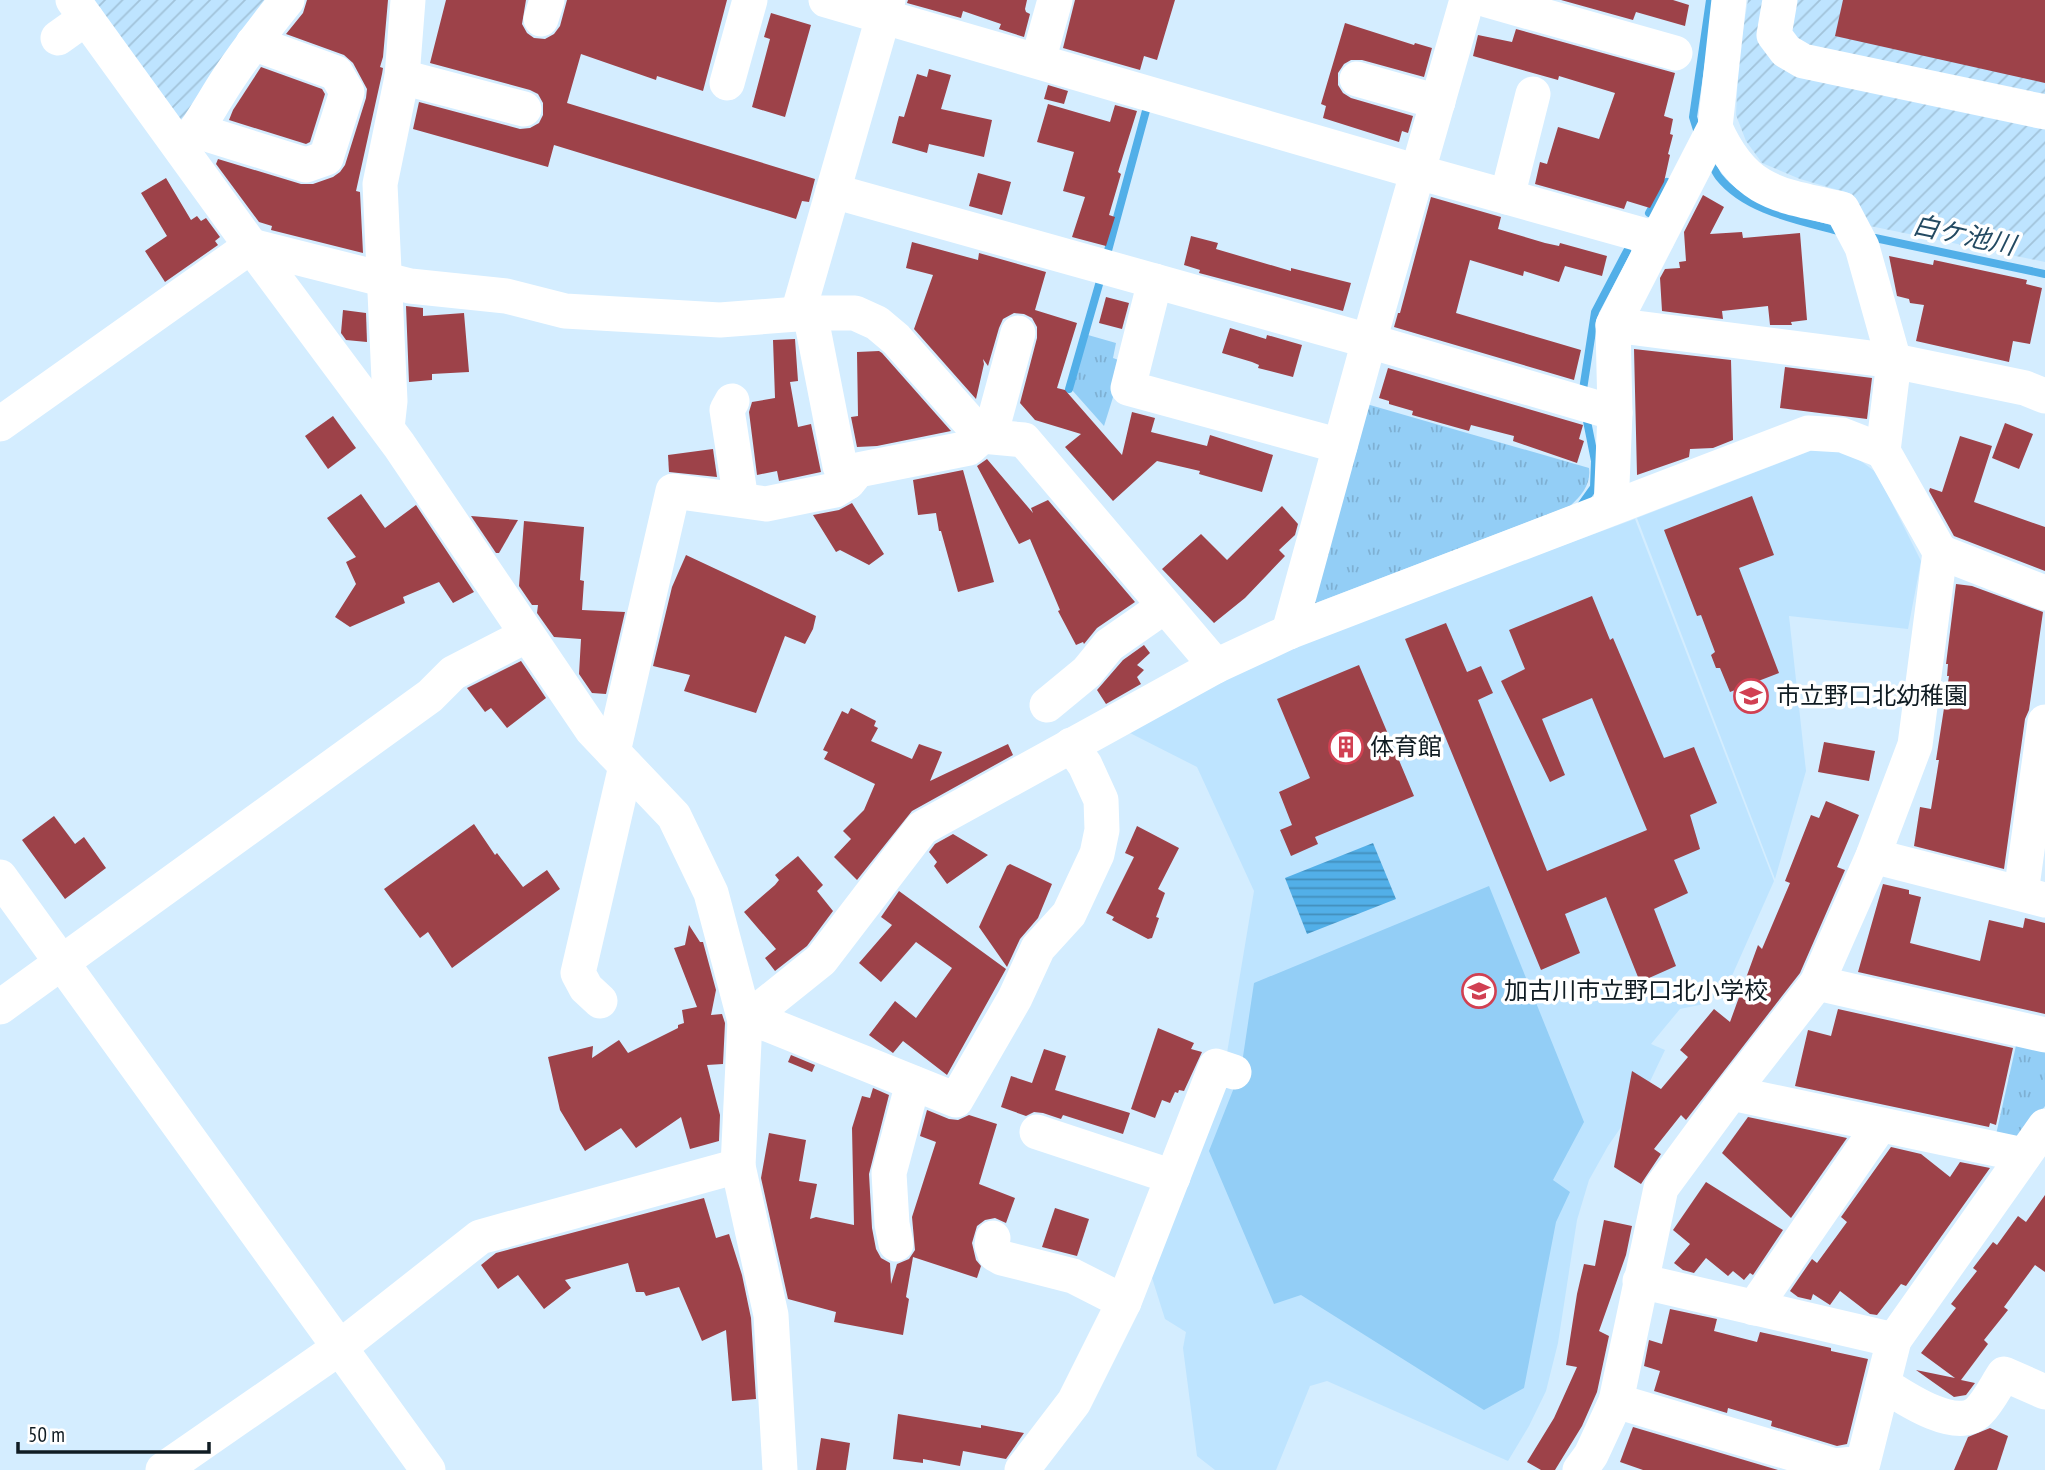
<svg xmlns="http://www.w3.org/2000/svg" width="2045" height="1470" font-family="'PT Sans Narrow','Noto Sans JP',sans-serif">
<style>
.built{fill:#bee4ff}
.industrial{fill:url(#industrial-furrows)}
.grass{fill:#93cef6}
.park{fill:url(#park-tufts)}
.water{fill:url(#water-rules)}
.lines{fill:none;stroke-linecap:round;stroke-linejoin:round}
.stream{stroke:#52afe8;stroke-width:8}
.building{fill:#9d4249}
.minor{stroke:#fff;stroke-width:35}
.labels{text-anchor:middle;stroke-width:7;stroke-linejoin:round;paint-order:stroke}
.poi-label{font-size:24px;fill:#101c23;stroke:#fff;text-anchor:start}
.water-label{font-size:26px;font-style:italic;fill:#234a62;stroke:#fff}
</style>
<defs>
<pattern id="industrial-furrows" width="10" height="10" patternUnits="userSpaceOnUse" patternTransform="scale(1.75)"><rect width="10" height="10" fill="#bee4ff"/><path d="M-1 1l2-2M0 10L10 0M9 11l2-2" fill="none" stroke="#a2c3da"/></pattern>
<pattern id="park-tufts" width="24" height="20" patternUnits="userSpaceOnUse" patternTransform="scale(1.75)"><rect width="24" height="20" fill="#93cef6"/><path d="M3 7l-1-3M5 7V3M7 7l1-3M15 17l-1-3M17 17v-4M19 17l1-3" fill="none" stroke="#7eb0d3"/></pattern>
<pattern id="water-rules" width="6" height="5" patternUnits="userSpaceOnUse" patternTransform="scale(1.75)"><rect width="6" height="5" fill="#52afe8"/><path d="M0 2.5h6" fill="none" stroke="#438ebc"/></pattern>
</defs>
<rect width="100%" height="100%" fill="#d4edff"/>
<!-- built -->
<g class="built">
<polygon points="1823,446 1842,447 1877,473 1921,561 1908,629 1789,616 1806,771 1775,879 1637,518"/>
<polygon points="1635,519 1774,881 1731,978 1709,1003 1680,1009 1651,1044 1665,1050 1644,1094 1608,1146 1589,1180 1577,1220 1558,1343 1546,1391 1529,1426 1508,1461 1327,1381 1310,1386 1276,1470 1215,1470 1197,1456 1183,1348 1186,1332 1165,1319 1148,1265 1226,1059 1254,891 1197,767 1128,732 1147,715 1328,632"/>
</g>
<!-- industrial -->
<g class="industrial">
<polygon points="89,0 279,0 180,125"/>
<polygon points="1748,0 2045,0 2045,262 1870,226 1852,194 1800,179 1762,163 1746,141 1736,115 1739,54"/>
</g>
<!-- grass -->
<polygon class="grass" points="1489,886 1584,1122 1553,1180 1570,1192 1556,1222 1524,1388 1484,1410 1301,1295 1274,1304 1209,1151 1241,1070 1254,983"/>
<!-- park -->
<g class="park">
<polygon points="1088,335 1116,343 1113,358 1124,362 1104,426 1072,390"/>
<path d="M1363 403 1589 468C1591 484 1582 495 1570 506L1313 604Z"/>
<polygon points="2017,1041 2045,1047 2045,1106 2018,1144 1995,1139"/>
</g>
<!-- water -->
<polygon class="water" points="1373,843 1396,899 1307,934 1285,878"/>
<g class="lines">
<!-- stream -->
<g class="stream">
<polyline points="1698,133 1693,117 1710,0"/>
<path d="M1709 158C1712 164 1715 172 1719 177 1746 211 1799 220 1838 231"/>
<polyline points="1649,213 1667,182"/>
<polyline points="1875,238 2045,274"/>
<polyline points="1106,258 1147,107"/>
<polyline points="1069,389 1102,274"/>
<polyline points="1582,396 1595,312 1627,251"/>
<polyline points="1579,508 1594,487 1595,461 1587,421"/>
</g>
</g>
<!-- building -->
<g class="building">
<polygon points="307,0 388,0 383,57 380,67 383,68 382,74 356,191 360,192 363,253 271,230 272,226 259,222 216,164 218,159 301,184 313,184 333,177 340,172 345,165 366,98 367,89 353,63 344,55 286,34 303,13"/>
<polygon points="446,0 526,0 522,24 527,33 534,38 545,39 554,34 560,26 567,0 727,0 703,91 657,76 656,80 581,54 567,103 815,179 809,202 802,201 796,219 554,145 548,167 413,129 419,102 520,129 530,128 539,123 543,115 543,103 538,94 530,90 430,63"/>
<polygon points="908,0 1027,0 1025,9 1026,12 1030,14 1024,37 999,29 1001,24 963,11 961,18 907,3"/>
<polygon points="1075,0 1175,0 1157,60 1144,56 1140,70 1063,48"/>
<polygon points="1561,0 1673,0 1689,5 1685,26 1636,12 1633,20"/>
<polygon points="1843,0 2045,0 2045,83 1835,36"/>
<polygon points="771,13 811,25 785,117 752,107 770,39 764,37"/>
<polygon points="1345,23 1414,45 1415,43 1432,48 1424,77 1362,60 1351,60 1344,64 1338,73 1338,85 1343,93 1351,98 1413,116 1408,133 1402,131 1399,142 1323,118 1326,106 1321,104"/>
<polygon points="1516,29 1675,73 1664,116 1673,119 1670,134 1673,135 1668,154 1670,155 1664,182 1650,208 1627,201 1624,209 1535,184 1540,162 1547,164 1558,127 1599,139 1615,93 1559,76 1558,80 1473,56 1478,35 1512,42"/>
<polygon points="261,67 322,89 325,94 310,142 306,144 229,120 233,110"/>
<polygon points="929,69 951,75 941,109 992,120 984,157 929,144 927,153 892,143 899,116 904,117 917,74 927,77"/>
<polygon points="1048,85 1068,91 1064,104 1044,99"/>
<polygon points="1048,104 1110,122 1115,105 1137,111 1118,172 1121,174 1109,215 1115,217 1106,246 1072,237 1085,197 1063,191 1074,152 1037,142"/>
<polygon points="978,173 1011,182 1002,215 969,206"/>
<polygon points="166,178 191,220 197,216 201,221 206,218 220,237 215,241 218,245 165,282 145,251 167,236 141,193"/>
<polygon points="1703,195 1724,207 1710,234 1742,232 1743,238 1800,233 1807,320 1791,322 1792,325 1770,325 1768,306 1722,311 1723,319 1662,311 1660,278 1665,269 1680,268 1679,262 1686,261 1684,232"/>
<polygon points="1431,197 1501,217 1498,229 1545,243 1559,246 1560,243 1607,256 1602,276 1565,266 1559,282 1524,271 1523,276 1470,260 1456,313 1581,350 1574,380 1394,327 1398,313 1400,313"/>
<polygon points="1191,236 1218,243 1216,249 1291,271 1291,268 1351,283 1343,311 1199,273 1200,270 1184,265"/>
<polygon points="912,242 978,260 979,253 1046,272 1035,310 1077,323 1057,388 1065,390 1122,455 1132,412 1155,418 1151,432 1207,446 1210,435 1273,455 1262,492 1199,474 1200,471 1157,461 1113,501 1065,447 1081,434 1035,420 1020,403 1037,338 1037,327 1032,318 1024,314 1014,313 1003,319 999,328 988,366 983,359 984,364 976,399 914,329 933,275 906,268"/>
<polygon points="1889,256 1933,265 1934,260 2027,280 2026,284 2042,288 2030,344 2013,341 2009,362 1916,341 1924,305 1910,303 1909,299 1897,296"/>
<polygon points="1106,297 1129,303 1122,329 1099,323"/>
<polygon points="406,306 423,308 423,316 464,313 469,372 432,374 432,380 409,382"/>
<polygon points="343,310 366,313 367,342 346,340 341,333"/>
<polygon points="1230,328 1266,339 1267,335 1302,345 1293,377 1258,368 1259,365 1252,362 1222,353"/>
<polygon points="795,339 798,381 790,382 798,427 811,424 821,472 779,481 777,471 757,475 749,412 752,402 775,398 773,340"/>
<polygon points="1634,349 1731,360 1733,440 1713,448 1690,449 1689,457 1637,475"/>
<polygon points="879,351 882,353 951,431 877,446 857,447 851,417 858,416 857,352"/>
<polygon points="1785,367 1872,378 1867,419 1780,408"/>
<polygon points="1388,368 1583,425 1579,439 1584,441 1577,463 1513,441 1514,436 1471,425 1469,431 1412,415 1413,411 1389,404 1389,401 1379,398"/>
<polygon points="333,416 356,448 328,469 305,436"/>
<polygon points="2005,423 2033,434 2019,469 1992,458"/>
<polygon points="1960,436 1992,446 1974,502 2045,527 2045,571 1954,536 1929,491 1930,488 1942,492"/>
<polygon points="713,449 717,477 669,472 668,455"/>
<polygon points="987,459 1033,513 1031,508 1048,500 1135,602 1097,628 1084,644 1083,642 1076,645 1058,611 1060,610 1030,539 1019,544 977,466"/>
<polygon points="963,470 994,582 958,592 941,531 939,531 936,513 918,515 913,480"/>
<polygon points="361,494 385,528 416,505 474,592 453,603 439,582 403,597 405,603 350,627 335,617 356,584 346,562 356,557 327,518"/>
<polygon points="1752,496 1774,555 1739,568 1779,673 1730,692 1720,668 1716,668 1711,655 1715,652 1701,615 1697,616 1664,530"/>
<polygon points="852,503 884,554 869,565 840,550 836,552 813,515 839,510"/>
<polygon points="1282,506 1298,524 1295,535 1279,550 1285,556 1245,598 1214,623 1162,569 1201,534 1227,560"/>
<polygon points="471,516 518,520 499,553 496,553"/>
<polygon points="524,521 584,527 580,580 584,581 582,610 625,612 606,694 592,693 579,674 581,639 554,637 537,613 538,605 532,605 519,586"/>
<polygon points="686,555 816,616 813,629 805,644 785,636 756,713 684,691 690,675 653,666 672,587"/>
<polygon points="1956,584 1972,586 2043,612 2029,710 2025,719 2004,869 1914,846 1920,807 1931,809 1939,760 1936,760 1949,676 1947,676 1948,664 1946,664"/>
<polygon points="1592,596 1610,640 1613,638 1664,758 1694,747 1717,803 1690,815 1700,849 1674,860 1688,893 1654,909 1676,966 1640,982 1606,897 1565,914 1580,953 1541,970 1405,639 1446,623 1467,672 1481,666 1493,693 1478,700 1547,871 1647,830 1592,698 1542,719 1565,775 1550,782 1501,681 1525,669 1509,630"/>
<polygon points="1144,645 1150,653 1137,665 1144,670 1137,677 1141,684 1106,704 1097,690 1123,660"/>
<polygon points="521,661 546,698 507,728 491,708 485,712 467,688"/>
<polygon points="1359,665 1414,796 1315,837 1318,844 1291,856 1280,830 1292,825 1279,792 1310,778 1277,699"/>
<polygon points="851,708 876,721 874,726 878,728 871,741 912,759 919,744 942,752 930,781 1008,744 1013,755 912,811 857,880 834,857 851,839 843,831 864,810 875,784 824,759 828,752 823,750 842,711 848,714"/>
<polygon points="1824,742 1875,751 1869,781 1818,772"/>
<polygon points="1826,801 1859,815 1837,867 1845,870 1800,973 1686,1120 1681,1115 1654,1149 1661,1154 1641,1184 1614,1167 1632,1071 1661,1089 1688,1057 1680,1050 1714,1009 1730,1022 1758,945 1762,949 1790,883 1785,881 1811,815 1819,818"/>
<polygon points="54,816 75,844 84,837 106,868 65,899 22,840"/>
<polygon points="474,824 495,855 497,853 523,887 547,870 560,889 452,968 428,932 420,938 384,889"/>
<polygon points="1137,826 1179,848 1158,889 1165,893 1156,917 1159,918 1152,938 1148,939 1112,920 1114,917 1106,913 1134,857 1125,853"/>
<polygon points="953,834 988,855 947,884 934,866 937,862 929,852 935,844"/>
<polygon points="798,856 823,885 817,891 833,911 807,946 775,971 765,958 776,949 744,912 775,885 779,880 775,875"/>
<polygon points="1010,864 1052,884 1038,918 1020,939 1007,967 979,927 1007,866"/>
<polygon points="1883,884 1909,890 1909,894 1921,897 1910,943 1980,961 1989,920 2023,928 2025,918 2045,923 2045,1014 1858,972"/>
<polygon points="899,891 1006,969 947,1075 903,1041 893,1053 869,1035 895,1001 916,1018 952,968 916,942 881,982 859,963 892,925 881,917"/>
<polygon points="689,925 700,942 703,942 716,990 711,1015 722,1014 725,1023 723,1064 707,1065 720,1115 719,1141 690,1149 681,1117 636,1148 621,1128 585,1151 560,1110 548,1057 593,1046 592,1058 619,1040 628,1053 678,1028 678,1025 684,1023 682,1010 697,1007 674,948 685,945"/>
<polygon points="1838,1009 2013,1048 1996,1125 1990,1123 1989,1127 1795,1086 1808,1030 1831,1036"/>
<polygon points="1158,1028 1194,1043 1191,1049 1202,1052 1184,1091 1179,1090 1178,1093 1175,1092 1170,1103 1162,1100 1155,1118 1131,1109"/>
<polygon points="1044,1049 1066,1056 1055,1090 1130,1113 1123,1134 1063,1115 1061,1119 1043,1113 1034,1112 1026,1116 1001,1107 1011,1076 1032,1083"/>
<polygon points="791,1055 815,1065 812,1072 788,1062"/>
<polygon points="873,1088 889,1095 869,1174 872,1228 876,1249 881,1258 890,1263 891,1284 897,1264 909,1259 915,1250 912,1217 936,1142 920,1136 927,1110 949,1119 958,1120 969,1115 997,1124 979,1184 1015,1198 1006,1223 995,1218 985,1220 977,1226 972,1243 976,1260 981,1266 977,1278 913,1257 906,1297 909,1299 903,1335 834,1322 836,1312 788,1299 761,1178 769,1133 806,1140 799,1181 817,1184 810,1219 816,1217 854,1225 852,1128 862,1096 870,1098"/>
<polygon points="1748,1117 1847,1138 1791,1218 1722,1153"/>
<polygon points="1891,1147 1921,1154 1950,1177 1960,1162 1990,1168 1906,1286 1901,1284 1877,1315 1870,1314 1840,1291 1830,1305 1813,1294 1811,1300 1798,1297 1790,1291 1812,1259 1817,1263 1847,1222 1841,1217"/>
<polygon points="1706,1182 1783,1230 1753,1275 1750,1273 1744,1280 1733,1271 1728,1276 1706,1258 1694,1273 1683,1270 1674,1263 1690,1244 1673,1230"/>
<polygon points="2045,1195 2045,1272 2035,1265 2004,1307 2008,1310 1984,1340 1988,1344 1961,1380 1975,1383 1966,1395 1954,1397 1916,1370 1955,1378 1921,1353 1956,1308 1951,1304 1977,1271 1973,1268 1993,1242 1997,1245 2018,1216 2026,1222"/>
<polygon points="704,1198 716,1238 729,1234 742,1275 751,1318 756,1399 732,1401 726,1330 702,1341 679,1287 646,1296 644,1292 636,1292 628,1263 565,1280 571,1288 544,1309 518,1275 498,1289 481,1265 496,1253"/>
<polygon points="1055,1208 1089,1219 1077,1256 1042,1247"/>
<polygon points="1604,1220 1632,1226 1626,1255 1599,1331 1609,1336 1597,1392 1582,1426 1555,1470 1541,1470 1527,1462 1554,1418 1577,1367 1566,1365 1577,1294 1584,1264 1595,1266"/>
<polygon points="1670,1309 1717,1319 1714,1331 1757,1342 1760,1332 1831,1348 1831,1351 1868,1359 1847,1444 1837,1446 1771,1426 1772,1421 1728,1408 1727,1413 1654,1391 1660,1371 1644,1366 1649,1340 1662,1344"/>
<polygon points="898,1414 981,1428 981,1425 1024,1433 1006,1459 963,1451 960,1466 923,1459 923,1463 893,1459"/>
<polygon points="1633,1427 1778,1470 1643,1470 1620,1462"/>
<polygon points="1990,1428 2008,1436 1997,1470 1954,1470 1968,1437"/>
<polygon points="821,1438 850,1443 846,1470 816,1470"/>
</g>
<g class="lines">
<!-- minor -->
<g class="minor">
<polyline points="73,0 251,246 399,445 592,730 674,816 711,893 745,1021 738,1166 771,1315 780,1470"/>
<polyline points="826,0 1418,172 1657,239"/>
<polyline points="1487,0 1675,53"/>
<polyline points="1780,0 1774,35 1786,51 1803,61 2045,112"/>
<polyline points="541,19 547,0"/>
<polyline points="58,38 86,18"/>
<polyline points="1038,61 1055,0"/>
<polyline points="402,77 524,109"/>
<polyline points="1357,79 1438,102"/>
<polyline points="727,83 750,0"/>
<polyline points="197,131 306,165 326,158 347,92 336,73 253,43"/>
<path d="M181 147C201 127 212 103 228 79 246 52 266 26 287 0"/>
<polyline points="833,191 1369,341 1615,413"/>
<polyline points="1507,197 1533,94"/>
<polyline points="1155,281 1128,388 1340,446"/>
<polyline points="798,313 888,0"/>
<polyline points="810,313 840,466 848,482"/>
<polyline points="1613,325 1894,361 2025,388 2045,396"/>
<polyline points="732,401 727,410 741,500"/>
<polyline points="0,424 251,246 410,286 506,296 565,311 720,320 810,313 855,313 877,323 896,339 982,436 1024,440 1216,666"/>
<polyline points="387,428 390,401 380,184 402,77 408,0"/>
<polyline points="990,436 1018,333"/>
<polyline points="1611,508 1615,413 1613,325 1715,127 1729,0"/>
<polyline points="1940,552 2045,593"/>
<polyline points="1289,632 1369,341 1467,0"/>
<polyline points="1047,705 1087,672 1109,645 1165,606"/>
<polyline points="613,752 673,491 766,504 835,490 848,482 858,470 969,448 982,436"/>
<polyline points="1873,856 2045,900"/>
<polyline points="0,877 428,1470"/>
<polyline points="2021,893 2045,722"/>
<polyline points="1817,983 2045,1035"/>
<polyline points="600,1001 586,988 578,973 626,766"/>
<polyline points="0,1007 430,696 453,673 527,635"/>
<polyline points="745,1021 821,960 922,828 1216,666 1289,632 1808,433 1842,435 1883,451"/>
<polyline points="745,1021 762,1022 956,1100 1015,998 1038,948 1069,914 1097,854 1102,830 1101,800 1085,765 1071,745"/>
<polyline points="1731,1093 2024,1155"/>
<polyline points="1037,1132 1173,1177"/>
<polyline points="993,1238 992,1245 995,1254 1002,1258 1073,1276 1124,1302"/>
<polyline points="896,1244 892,1224 889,1173 913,1083"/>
<polyline points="1640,1281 1894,1340 2045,1126"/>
<polyline points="1754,1308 1880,1125"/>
<path d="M1883 1384C1903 1397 1957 1434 1979 1411 1989 1401 1996 1386 2004 1374L2045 1392"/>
<polyline points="1616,1401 1835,1466 1863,1463 1894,1340"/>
<polyline points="163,1470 339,1348 480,1237 738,1166"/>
<polyline points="1022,1470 1074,1402 1124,1302 1216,1066 1234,1072"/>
<path d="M1580 1470 1591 1455 1616 1401 1661 1188 1731 1093 1817 983 1873 856 1915 745 1940 552 1883 451 1894 361 1862 247 1842 209C1778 195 1744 193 1715 127"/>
</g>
</g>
<!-- icons -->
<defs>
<g id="school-ring" transform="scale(1.75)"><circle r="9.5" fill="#fff" stroke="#d14052" stroke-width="1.5"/><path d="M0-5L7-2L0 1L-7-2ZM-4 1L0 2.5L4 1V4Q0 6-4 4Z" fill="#d14052"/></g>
<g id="building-ring" transform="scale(1.75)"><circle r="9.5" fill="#fff" stroke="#d14052" stroke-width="1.5"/><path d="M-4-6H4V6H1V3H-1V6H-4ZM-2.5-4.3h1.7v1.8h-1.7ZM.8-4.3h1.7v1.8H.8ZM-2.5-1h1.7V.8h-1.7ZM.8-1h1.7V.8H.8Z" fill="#d14052"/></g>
</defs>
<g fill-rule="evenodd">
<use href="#school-ring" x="1751" y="696"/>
<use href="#building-ring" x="1346" y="747"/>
<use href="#school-ring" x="1479" y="991"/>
</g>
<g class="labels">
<!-- poi labels -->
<g class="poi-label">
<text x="1776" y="704">市立野口北幼稚園</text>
<text x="1370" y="755">体育館</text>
<text x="1504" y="999">加古川市立野口北小学校</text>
</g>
<!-- water labels -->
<g class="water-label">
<text transform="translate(1964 235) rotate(12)" y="9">白ケ池川</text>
</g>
</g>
<!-- scale -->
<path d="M18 1442v10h191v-10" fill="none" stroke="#101c23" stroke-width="3.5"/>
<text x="28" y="1442" font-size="21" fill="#101c23" stroke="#ffffff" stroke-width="5" paint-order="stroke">50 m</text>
</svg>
